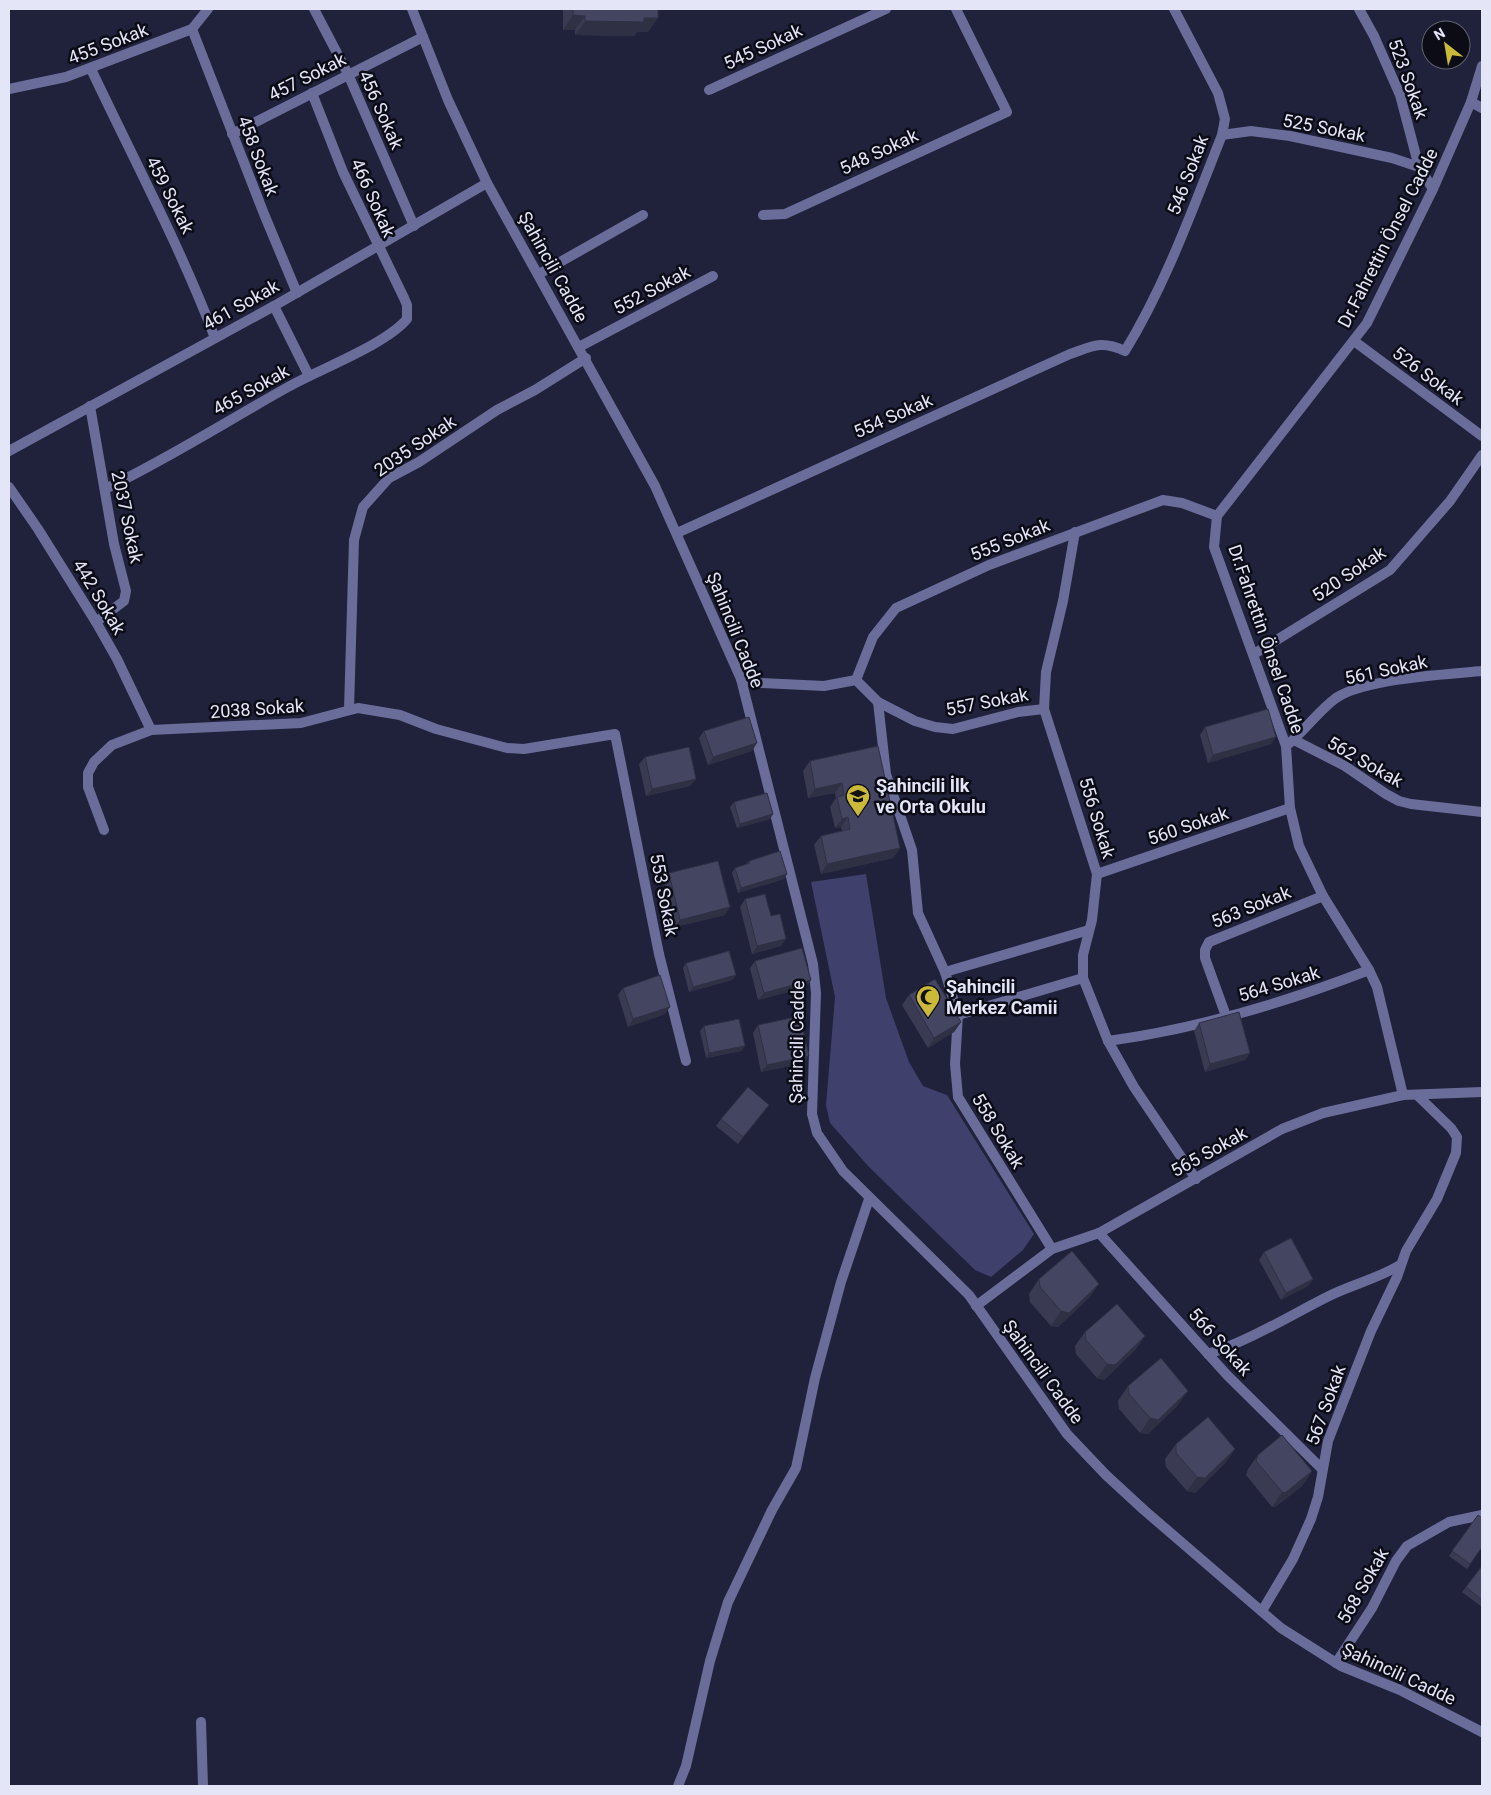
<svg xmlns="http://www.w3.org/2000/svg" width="1491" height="1795" font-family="Roboto,sans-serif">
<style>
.green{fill:#3f406b}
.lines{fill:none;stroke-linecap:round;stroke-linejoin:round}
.minor{stroke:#6a6d99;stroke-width:10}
.tertiary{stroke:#6a6d99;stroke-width:10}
.wall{fill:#3a3b53}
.shaded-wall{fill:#2f3044}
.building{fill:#434561;stroke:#2f3044}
.labels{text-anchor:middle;stroke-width:5;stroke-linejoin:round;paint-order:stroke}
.street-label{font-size:18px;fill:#e4e5f7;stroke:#0c0c17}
.poi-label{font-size:18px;font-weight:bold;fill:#e4e5f7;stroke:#0c0c17;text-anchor:start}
</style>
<rect width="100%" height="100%" fill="#20213b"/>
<!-- green -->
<polygon class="green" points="866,874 886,998 909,1062 923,1086 947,1095 1034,1234 1023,1250 991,1277 975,1270 869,1167 830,1123 826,1105 835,997 811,882"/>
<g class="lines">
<!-- minor -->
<g class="minor">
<polyline points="314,9 348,74 414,226"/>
<polyline points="412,9 448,100 487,183 655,486 741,679 813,964 816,993 812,1114 817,1133 843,1171 969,1295 1067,1434 1106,1475 1144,1510 1281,1628 1341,1666 1400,1690 1482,1732"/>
<polyline points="1359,9 1374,36 1400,95 1419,167 1433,189"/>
<polyline points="192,29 264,214 297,293"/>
<path d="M91 69C133 158 180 246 215 338"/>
<polyline points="9,89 66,77 192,29 208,9"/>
<polyline points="709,90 886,9"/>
<polyline points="1471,102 1482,108"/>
<polyline points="232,134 423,37"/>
<polyline points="1222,135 1251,131 1290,136 1392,158 1419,167"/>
<polyline points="763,215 785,214 1007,112 956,9"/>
<polyline points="539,274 643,215"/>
<polyline points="274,306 309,376"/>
<polyline points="1354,341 1482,436"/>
<polyline points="579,347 713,276"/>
<polyline points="90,406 114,544 126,591 124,601 96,622"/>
<polyline points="9,451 274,306 487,183"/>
<polyline points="9,487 38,529 96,622 117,659 151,730"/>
<path d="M105 489C168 459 227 421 288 387 320 369 385 345 407 319V305L404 298 343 172 312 93"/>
<polyline points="1075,532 1063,601 1046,672 1044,709 1097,874 1092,920 1083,955 1083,978 1108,1041 1134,1087 1196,1179"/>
<path d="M677 533 1070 354C1093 346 1101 340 1125 351 1166 284 1193 208 1222 135L1225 119 1218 93 1174 9"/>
<polyline points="1254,654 1390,570 1450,501 1482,455"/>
<polyline points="741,679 760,683 824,686 856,680 878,702 915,721 935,727 953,729 1018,712 1044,709"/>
<polyline points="856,680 873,637 896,608 989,565 1163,500 1182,503 1217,516"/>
<polyline points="878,702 886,774 912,850 918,913 945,972 958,1015 955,1064 958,1097 1052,1249"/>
<polyline points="349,709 354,540 363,507 389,478 419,462 497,410 535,390 586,358"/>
<polyline points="1294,740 1345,766 1386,794 1399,801 1411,804 1482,812"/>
<path d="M1286 746C1304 732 1317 712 1336 698 1364 679 1447 674 1482 671"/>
<polyline points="104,830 88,787 88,773 94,762 112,745 151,730 301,723 358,708 400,715 436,729 507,748 524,749 615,734 659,954 686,1061"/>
<polyline points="1097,874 1290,808"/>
<polyline points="945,972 1089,930"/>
<polyline points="958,1015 1083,978"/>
<polyline points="1226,1016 1205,958 1205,950 1209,942 1323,896"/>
<path d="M1108 1041C1196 1029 1287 1002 1369 970"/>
<polyline points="1099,1233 1227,1375 1322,1469"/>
<path d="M1208 1354C1251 1340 1289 1316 1329 1296 1353 1284 1377 1279 1400 1265"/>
<polyline points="1262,1611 1293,1559 1311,1519 1318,1497 1328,1441 1371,1331 1397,1277 1406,1251 1437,1199 1456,1153 1457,1137 1451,1128 1417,1095"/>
<polyline points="201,1722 203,1786"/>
</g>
<!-- tertiary -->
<g class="tertiary">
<polyline points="1403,1095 1377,987 1369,970 1323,896 1299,846 1290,808 1286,746 1214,547 1217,516 1367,323 1433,189 1471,102 1482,66"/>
<polyline points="976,1306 1052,1249 1099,1233 1282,1129 1323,1113 1403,1095 1482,1092"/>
<polyline points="1336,1663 1372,1608 1396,1561 1407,1546 1449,1522 1482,1515"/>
<polyline points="678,1786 686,1766 710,1661 728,1602 772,1510 796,1468 815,1378 841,1282 869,1199"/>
</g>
</g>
<!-- wall -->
<g class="wall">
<polygon points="563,9 658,9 648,32 637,32 634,36 575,35 575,30 563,30"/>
<polygon points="1205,727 1271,744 1208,763 1200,735"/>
<polygon points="704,731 752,751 708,765 699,738"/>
<polygon points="878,746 900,848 893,858 821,874 814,845 821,836 842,831 841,827 835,828 830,807 836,798 835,793 808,798 803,771 810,761"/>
<polygon points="645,757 696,779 690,786 646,796 639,764"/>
<polygon points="734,802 773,814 770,819 737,828 730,807"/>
<polygon points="749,861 787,874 784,879 738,893 732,873 735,868 746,864"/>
<polygon points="669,873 725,915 675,927 664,880"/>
<polygon points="745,899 771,916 781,946 752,954 740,907"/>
<polygon points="755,961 806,987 758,1000 750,968"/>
<polygon points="686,963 736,975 732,980 689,992 683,968"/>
<polygon points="623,988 665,1014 628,1027 618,995"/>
<polygon points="909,995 961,1022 954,1032 928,1048 902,1005"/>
<polygon points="1199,1023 1250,1053 1245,1060 1205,1072 1194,1031"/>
<polygon points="758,1025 809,1056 804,1063 761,1072 753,1033"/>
<polygon points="704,1026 745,1046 741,1051 706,1058 700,1031"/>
<polygon points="769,1105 738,1144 716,1126 721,1119"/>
<polygon points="1264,1252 1313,1279 1308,1286 1281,1300 1259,1260"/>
<polygon points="1039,1279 1089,1298 1058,1327 1051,1326 1030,1302 1029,1294"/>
<polygon points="1085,1332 1145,1336 1135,1350 1104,1380 1097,1378 1076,1354 1075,1346"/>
<polygon points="1128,1386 1178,1405 1148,1434 1140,1433 1119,1409 1118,1401"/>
<polygon points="1176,1444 1235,1449 1225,1463 1195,1493 1187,1491 1166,1467 1165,1459"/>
<polygon points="1258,1455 1312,1471 1302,1486 1275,1507 1272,1507 1246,1475 1248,1469"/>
<polygon points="1478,1515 1482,1547 1467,1569 1449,1556"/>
<polygon points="1482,1566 1482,1607 1462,1592"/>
</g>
<!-- shaded-wall -->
<g class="shaded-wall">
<polygon points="573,15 585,16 575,30 563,30"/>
<polygon points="644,18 658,18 648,32 637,32 634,36 575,35 585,21"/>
<polygon points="1276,737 1271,744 1208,763 1213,755"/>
<polygon points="757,743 752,751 708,765 713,757"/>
<polygon points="696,779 690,786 646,796 652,789"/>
<polygon points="842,783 835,793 808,798 815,789"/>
<polygon points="773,814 770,819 737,828 740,824"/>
<polygon points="848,817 841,827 835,828 842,819"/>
<polygon points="900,848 893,858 821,874 827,864"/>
<polygon points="787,874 784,879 738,893 741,888"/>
<polygon points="730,907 725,915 675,927 680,920"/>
<polygon points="786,939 781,946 752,954 757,946"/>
<polygon points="736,975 732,980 689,992 693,987"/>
<polygon points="811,980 806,987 758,1000 764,993"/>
<polygon points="670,1007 665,1014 628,1027 633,1019"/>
<polygon points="961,1022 954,1032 928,1048 934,1038"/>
<polygon points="745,1046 741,1051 706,1058 709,1053"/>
<polygon points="1250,1053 1245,1060 1205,1072 1210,1064"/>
<polygon points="809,1056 804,1063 761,1072 767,1065"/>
<polygon points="769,1105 764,1112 738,1144 743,1137"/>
<polygon points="1313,1279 1308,1286 1281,1300 1286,1293"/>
<polygon points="1099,1284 1089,1298 1058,1327 1051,1326 1061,1311"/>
<polygon points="1145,1336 1135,1350 1104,1380 1097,1378 1107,1364"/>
<polygon points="1188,1391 1178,1405 1148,1434 1140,1433 1150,1418"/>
<polygon points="1235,1449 1225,1463 1195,1493 1187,1491 1197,1477"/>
<polygon points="1312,1471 1302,1486 1275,1507 1272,1507 1282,1492"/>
</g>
<!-- building -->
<g class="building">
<polygon points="573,9 658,9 658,18 644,18 644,22 585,21 585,16 573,15"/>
<polygon points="1268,709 1276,737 1213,755 1205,727"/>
<polygon points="749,717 757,743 713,757 704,731"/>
<polygon points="878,746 900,848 827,864 821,836 850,829 848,817 842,819 837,797 844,795 842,783 815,789 810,761"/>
<polygon points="689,747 696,779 652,789 645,757"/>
<polygon points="767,793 773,814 740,824 734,802"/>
<polygon points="780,851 787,874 741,888 735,868 750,863 749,861"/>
<polygon points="718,861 730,907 680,920 669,873"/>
<polygon points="765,894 771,916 780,914 786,939 757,946 745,899"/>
<polygon points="802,948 811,980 764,993 755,961"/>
<polygon points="729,951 736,975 693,987 686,963"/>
<polygon points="660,975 670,1007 633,1019 623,988"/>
<polygon points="935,979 961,1022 934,1038 909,995"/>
<polygon points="1239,1012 1250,1053 1210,1064 1199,1023"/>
<polygon points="800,1016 809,1056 767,1065 758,1025"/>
<polygon points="739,1019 745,1046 709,1053 704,1026"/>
<polygon points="748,1087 769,1105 743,1137 721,1119"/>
<polygon points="1291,1238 1313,1279 1286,1293 1264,1252"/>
<polygon points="1072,1251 1099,1284 1069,1313 1061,1311 1040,1287 1039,1279"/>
<polygon points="1117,1304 1145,1336 1115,1365 1107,1364 1086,1340 1085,1332"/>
<polygon points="1161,1358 1188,1391 1158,1420 1150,1418 1129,1394 1128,1386"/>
<polygon points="1208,1417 1235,1449 1205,1478 1197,1477 1176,1453 1176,1444"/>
<polygon points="1282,1435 1312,1471 1285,1493 1282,1492 1256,1461 1258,1455"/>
<polygon points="1478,1515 1482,1518 1482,1547 1470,1564 1452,1551"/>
<polygon points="1482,1566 1482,1600 1466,1587"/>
</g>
<!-- icons -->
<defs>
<g id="school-pin" transform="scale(1.25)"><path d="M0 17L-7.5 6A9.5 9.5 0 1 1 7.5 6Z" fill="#cbba39" stroke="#0c0c17"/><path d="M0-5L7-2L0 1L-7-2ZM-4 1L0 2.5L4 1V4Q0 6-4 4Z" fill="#111"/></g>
<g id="mosque-pin" transform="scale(1.25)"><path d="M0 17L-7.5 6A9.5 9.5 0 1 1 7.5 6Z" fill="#cbba39" stroke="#0c0c17"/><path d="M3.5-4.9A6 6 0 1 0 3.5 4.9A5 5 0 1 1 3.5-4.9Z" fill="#111"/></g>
</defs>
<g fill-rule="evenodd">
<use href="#school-pin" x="858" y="796"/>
<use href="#mosque-pin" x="928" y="997"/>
</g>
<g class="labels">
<!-- street labels -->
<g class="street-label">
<text transform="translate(108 44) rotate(-21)" y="6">455 Sokak</text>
<text transform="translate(763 47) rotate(-25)" y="6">545 Sokak</text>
<text transform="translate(307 77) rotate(-27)" y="6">457 Sokak</text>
<text transform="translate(1408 79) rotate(70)" y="6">523 Sokak</text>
<text transform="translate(381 110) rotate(66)" y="6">456 Sokak</text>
<text transform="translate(1324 128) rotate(11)" y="6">525 Sokak</text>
<text transform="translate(879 152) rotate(-25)" y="6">548 Sokak</text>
<text transform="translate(258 156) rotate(69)" y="6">458 Sokak</text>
<text transform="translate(1188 175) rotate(-69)" y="6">546 Sokak</text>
<text transform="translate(170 195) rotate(63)" y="6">459 Sokak</text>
<text transform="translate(373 198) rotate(66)" y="6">466 Sokak</text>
<text transform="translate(1388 238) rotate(-63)" y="6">Dr.Fahrettin Önsel Cadde</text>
<text transform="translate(553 267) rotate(61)" y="6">Şahincili Cadde</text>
<text transform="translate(652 290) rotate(-28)" y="6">552 Sokak</text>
<text transform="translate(241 305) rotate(-29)" y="6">461 Sokak</text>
<text transform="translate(1428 376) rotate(37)" y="6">526 Sokak</text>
<text transform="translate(251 390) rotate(-29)" y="6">465 Sokak</text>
<text transform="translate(893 416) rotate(-24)" y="6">554 Sokak</text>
<text transform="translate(415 446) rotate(-34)" y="6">2035 Sokak</text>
<text transform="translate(127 517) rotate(78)" y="6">2037 Sokak</text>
<text transform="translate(1010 540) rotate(-22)" y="6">555 Sokak</text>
<text transform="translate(1349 574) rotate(-34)" y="6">520 Sokak</text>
<text transform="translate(99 597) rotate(59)" y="6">442 Sokak</text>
<text transform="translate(735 630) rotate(68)" y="6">Şahincili Cadde</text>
<text transform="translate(1266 639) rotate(71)" y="6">Dr.Fahrettin Önsel Cadde</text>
<text transform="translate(1386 670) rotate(-12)" y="6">561 Sokak</text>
<text transform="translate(987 702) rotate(-11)" y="6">557 Sokak</text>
<text transform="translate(257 709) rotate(-4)" y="6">2038 Sokak</text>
<text transform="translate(1365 762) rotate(30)" y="6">562 Sokak</text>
<text transform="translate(1097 818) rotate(73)" y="6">556 Sokak</text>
<text transform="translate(1188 826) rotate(-19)" y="6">560 Sokak</text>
<text transform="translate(664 895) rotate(79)" y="6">553 Sokak</text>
<text transform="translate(1251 907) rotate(-22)" y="6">563 Sokak</text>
<text transform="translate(1279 984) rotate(-17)" y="6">564 Sokak</text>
<text transform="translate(797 1042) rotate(-89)" y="6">Şahincili Cadde</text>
<text transform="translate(998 1131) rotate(59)" y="6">558 Sokak</text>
<text transform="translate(1209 1152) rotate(-29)" y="6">565 Sokak</text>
<text transform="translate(1220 1342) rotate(48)" y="6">566 Sokak</text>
<text transform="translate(1043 1372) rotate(54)" y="6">Şahincili Cadde</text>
<text transform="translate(1326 1405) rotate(-70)" y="6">567 Sokak</text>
<text transform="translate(1363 1586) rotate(-60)" y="6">568 Sokak</text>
<text transform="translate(1399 1674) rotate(25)" y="6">Şahincili Cadde</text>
</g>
<!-- poi labels -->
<g class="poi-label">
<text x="876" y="792">Şahincili İlk<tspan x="876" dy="21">ve Orta Okulu</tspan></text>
<text x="946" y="993">Şahincili<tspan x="946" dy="21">Merkez Camii</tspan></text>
</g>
</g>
<!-- border -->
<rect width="1491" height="1795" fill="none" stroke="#e4e5f7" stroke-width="20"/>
<!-- north arrow -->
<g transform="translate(1446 45) rotate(329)"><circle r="24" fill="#0c0c17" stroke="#626371"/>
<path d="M0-4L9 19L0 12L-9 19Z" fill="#cbba39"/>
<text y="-8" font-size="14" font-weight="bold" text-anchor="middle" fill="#e4e5f7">N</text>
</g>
</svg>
